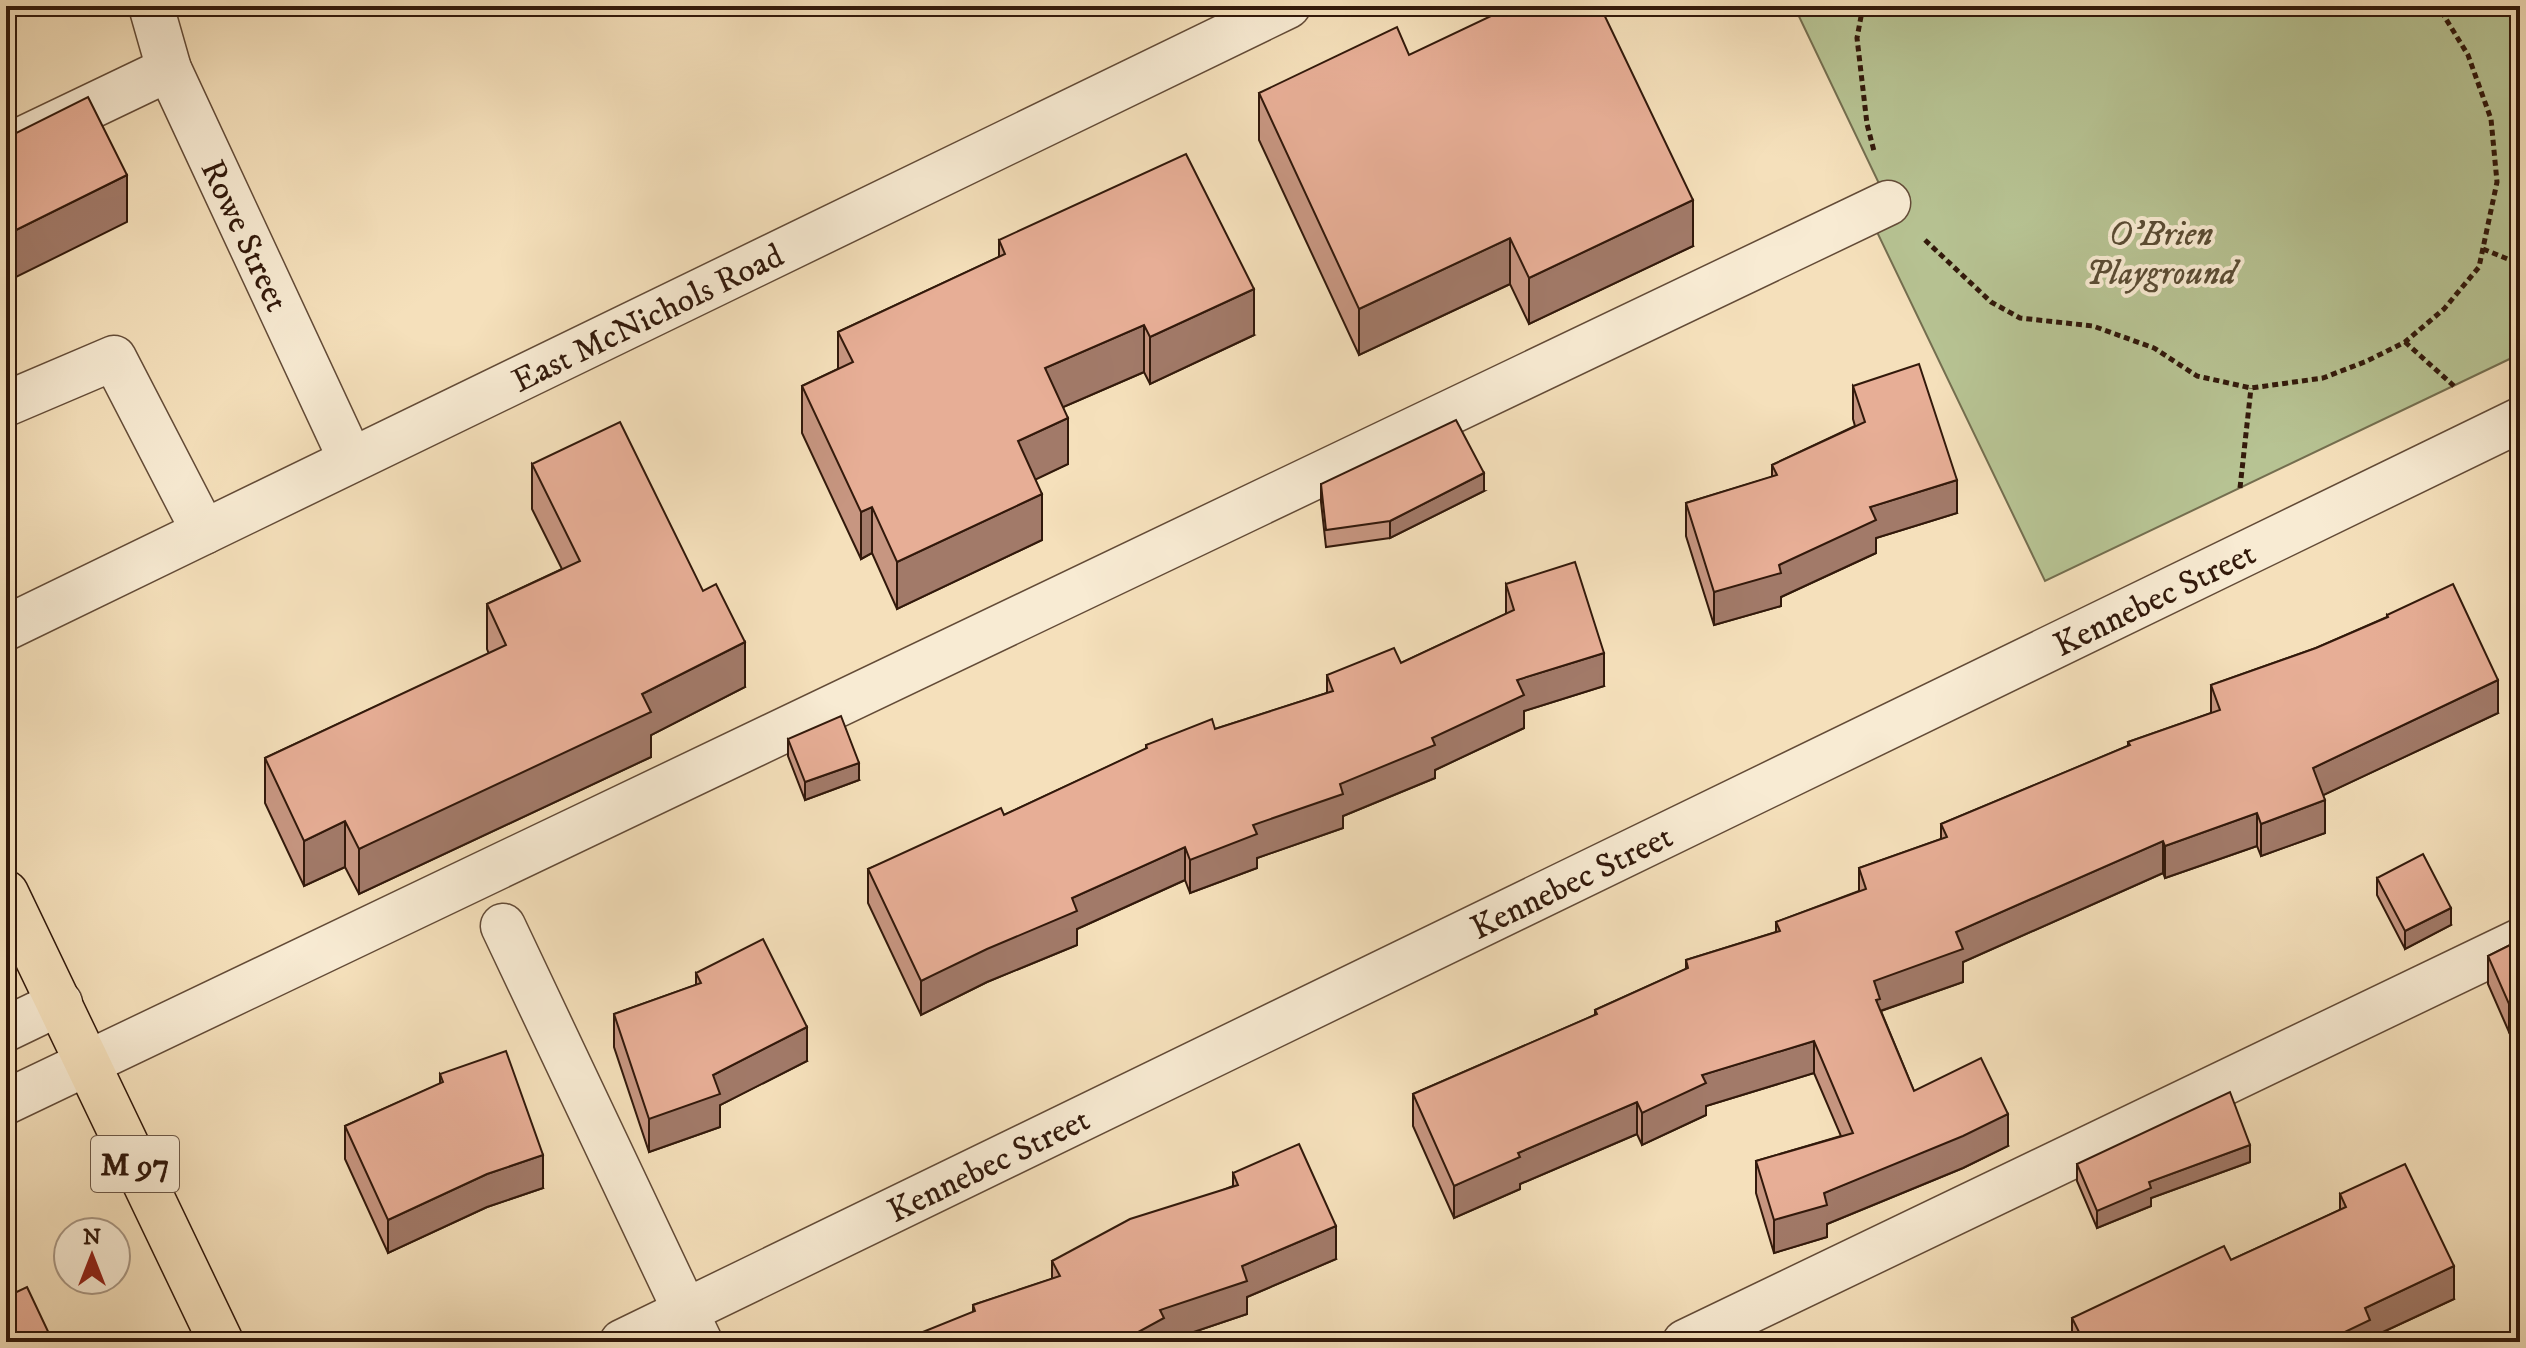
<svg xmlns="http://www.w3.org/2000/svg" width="2526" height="1348" font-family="'IM FELL DW Pica',serif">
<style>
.green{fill:#b7c393;stroke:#746e4f;stroke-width:2}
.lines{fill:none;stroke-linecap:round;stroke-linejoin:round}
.minor-casing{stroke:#634b37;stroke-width:47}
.major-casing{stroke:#32190b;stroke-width:47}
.path{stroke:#32190b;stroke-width:5;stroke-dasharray:6 4;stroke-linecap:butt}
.minor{stroke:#f8ebd3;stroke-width:44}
.major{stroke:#f5e0bb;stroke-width:44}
.wall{fill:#c79681;stroke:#32190b;stroke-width:2}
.shaded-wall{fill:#a27a69;stroke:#32190b;stroke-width:2}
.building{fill:#e7ae96;stroke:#32190b;stroke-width:2}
.labels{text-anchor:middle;stroke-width:8;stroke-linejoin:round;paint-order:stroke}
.shield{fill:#f8ebd3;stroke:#6d5847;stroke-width:2}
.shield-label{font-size:32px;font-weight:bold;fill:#32190b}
.park-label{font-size:34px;font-style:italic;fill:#5a4c34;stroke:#f8ebd3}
.street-label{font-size:34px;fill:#32190b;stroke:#f8ebd3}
</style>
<rect width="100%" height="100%" fill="#f5e0bb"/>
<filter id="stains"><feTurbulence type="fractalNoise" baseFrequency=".0025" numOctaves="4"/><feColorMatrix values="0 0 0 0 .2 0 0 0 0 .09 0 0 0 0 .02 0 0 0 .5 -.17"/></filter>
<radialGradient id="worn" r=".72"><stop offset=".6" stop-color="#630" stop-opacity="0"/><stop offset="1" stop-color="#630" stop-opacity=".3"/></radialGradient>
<!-- green -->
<polygon class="green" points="1794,6 2520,6 2520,354 2045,581 1877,232 1897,221"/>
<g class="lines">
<!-- minor casing -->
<g class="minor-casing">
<g id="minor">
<polyline points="151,6 169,69 351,460"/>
<polyline points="6,147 169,69"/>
<polyline points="6,404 114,358 204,532"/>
<polyline points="6,628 1288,6"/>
<polyline points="503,926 700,1342"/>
<polyline points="6,1029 60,1003"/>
<polyline points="6,1102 1888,203"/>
<polyline points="622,1342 2520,420"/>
<polyline points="1685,1342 2520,941"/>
</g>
</g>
<!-- major casing -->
<g class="major-casing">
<polyline id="major" points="6,893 221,1342"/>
</g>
<!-- path -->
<g class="path">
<polyline points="1863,6 1857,38 1867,124 1874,151"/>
<polyline points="1925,240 1991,302 2020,318 2093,326 2154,348 2197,376 2251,388 2323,378 2367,361 2405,342 2444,309 2479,267 2497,182 2491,119 2468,55 2438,6"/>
<polyline points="2483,249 2520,264"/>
<polyline points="2405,342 2454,386"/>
<polyline points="2240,488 2251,388"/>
</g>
<!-- minor -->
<use href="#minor" class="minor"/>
<!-- major -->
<use href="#major" class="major"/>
</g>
<!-- wall -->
<g class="wall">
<polygon points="1409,55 1693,246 1529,324 1510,284 1359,355 1259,140 1259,93"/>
<polygon points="999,240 1254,335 1150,384 1144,372 1063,407 1068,464 1035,479 1042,540 897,609 872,553 861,559 802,433 802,386 838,369 838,332 999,257"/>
<polygon points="1853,386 1957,513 1876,538 1876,553 1781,597 1781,606 1714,625 1686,536 1686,503 1772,477 1772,465 1855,426 1853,419"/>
<polygon points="532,464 745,687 651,735 651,757 359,894 345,867 304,886 265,803 265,758 489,654 487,649 487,604 562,569 532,509"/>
<polygon points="1321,484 1484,491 1390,538 1326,547 1321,502"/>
<polygon points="1506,584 1604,686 1524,711 1524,728 1435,770 1435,778 1343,816 1343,828 1257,858 1257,868 1190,893 1185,880 1077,929 1077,945 987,982 921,1015 868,903 868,869 1004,815 1146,749 1146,745 1215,729 1327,693 1327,675 1401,663 1506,614"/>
<polygon points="2387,615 2498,713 2323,795 2325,833 2261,856 2257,846 2165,878 2163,873 1963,962 1963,982 1881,1011 1914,1091 2008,1146 1963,1168 1827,1224 1827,1237 1774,1253 1756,1193 1756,1161 1841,1136 1814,1073 1706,1106 1706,1115 1642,1145 1637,1134 1520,1184 1520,1189 1454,1218 1413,1126 1413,1094 1595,1015 1595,1010 1686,969 1686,960 1776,932 1776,922 1859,891 1859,868 1941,839 1941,824 2128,746 2128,742 2211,713 2211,685 2316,648 2387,617"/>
<polygon points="788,739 859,780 805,800 788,756"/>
<polygon points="2377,878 2451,925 2405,949 2377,895"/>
<polygon points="2520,940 2509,1032 2488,984 2488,956"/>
<polygon points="696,973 807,1061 720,1105 720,1127 649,1152 614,1047 614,1014 696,985"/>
<polygon points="440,1074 543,1188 487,1207 388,1253 345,1159 345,1126 440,1084"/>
<polygon points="2250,1162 2151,1198 2151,1206 2097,1228 2077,1181 2077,1164"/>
<polygon points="1233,1173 1336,1259 1247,1297 1247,1314 1164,1342 973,1311 973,1305 1052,1279 1052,1261 1233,1186"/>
<polygon points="2340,1194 2454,1299 2370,1338 2370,1342 2068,1342 2072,1340 2072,1318 2231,1260 2340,1210"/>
</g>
<!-- shaded-wall -->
<g class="shaded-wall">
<polygon points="127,175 127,222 6,282 6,235"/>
<polygon points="1693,200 1693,246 1529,324 1529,278"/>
<polygon points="1510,238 1510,284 1359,355 1359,309"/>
<polygon points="1254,289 1254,335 1150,384 1150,337"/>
<polygon points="1144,325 1144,372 1045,415 1045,368"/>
<polygon points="1068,418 1068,464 1018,488 1018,441"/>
<polygon points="1484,473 1484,491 1390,538 1390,521"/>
<polygon points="1957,480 1957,513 1876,538 1876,553 1781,597 1781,606 1714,625 1714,592 1779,565 1870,507"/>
<polygon points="1042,494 1042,540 897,609 897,562"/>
<polygon points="872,507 872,553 861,559 861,512"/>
<polygon points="745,642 745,687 651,735 651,757 359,894 359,849 642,694"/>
<polygon points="1604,653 1604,686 1524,711 1524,728 1435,770 1435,778 1343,816 1343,828 1257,858 1257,868 1190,893 1190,860 1253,825 1432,738 1517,680"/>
<polygon points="2498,680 2498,713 2313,800 2313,768"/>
<polygon points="859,763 859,780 805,800 805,782"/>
<polygon points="2325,800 2325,833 2261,856 2261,824"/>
<polygon points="2257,813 2257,846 2165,878 2165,846"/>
<polygon points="345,821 345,867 304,886 304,841"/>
<polygon points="2163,841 2163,873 1963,962 1963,982 1880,1011 1880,1031 1874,981 1956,932"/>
<polygon points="1185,847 1185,880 1077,929 1077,945 987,982 921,1015 921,981 1072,898"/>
<polygon points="2451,908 2451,925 2405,949 2405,931"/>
<polygon points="2520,999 2520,1027 2509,1032 2509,1004"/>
<polygon points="807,1027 807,1061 720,1105 720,1127 649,1152 649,1119 713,1075"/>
<polygon points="1814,1041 1814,1073 1706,1106 1706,1115 1642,1145 1642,1113 1702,1075"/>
<polygon points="1637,1102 1637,1134 1520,1184 1520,1189 1454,1218 1454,1186 1518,1153"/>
<polygon points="2008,1114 2008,1146 1963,1168 1827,1224 1827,1237 1774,1253 1774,1220 1824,1193"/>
<polygon points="2250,1145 2250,1162 2151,1198 2151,1206 2097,1228 2097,1211 2149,1182"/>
<polygon points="543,1155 543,1188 487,1207 388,1253 388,1220 487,1174"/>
<polygon points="1336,1226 1336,1259 1247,1297 1247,1314 1164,1342 1120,1342 1160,1310 1242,1266"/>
<polygon points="2454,1266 2454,1299 2370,1338 2370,1342 2324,1342 2365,1308"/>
</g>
<!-- building -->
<g class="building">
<polygon points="1512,6 1600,6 1693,200 1529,278 1510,238 1359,309 1259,93 1397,27 1409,55"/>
<polygon points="88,97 127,175 6,235 6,138"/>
<polygon points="1186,154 1254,289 1150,337 1144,325 1045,368 1068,418 1018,441 1042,494 897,562 872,507 861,512 802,386 853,362 838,332 1005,254 999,240"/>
<polygon points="1919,364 1957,480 1870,507 1876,520 1779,565 1781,573 1714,592 1686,503 1777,475 1772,465 1865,422 1853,386"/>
<polygon points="1456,420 1484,473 1390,521 1326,530 1321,484"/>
<polygon points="620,422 703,591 716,584 745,642 642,694 651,712 359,849 345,821 304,841 265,758 506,645 487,604 580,561 532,464"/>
<polygon points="1575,562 1604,653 1517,680 1524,695 1432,738 1435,745 1340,784 1343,794 1253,825 1257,834 1190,860 1185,847 1072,898 1077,911 987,949 921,981 868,869 1001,808 1004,815 1147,748 1146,745 1212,719 1215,729 1333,691 1327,675 1394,648 1401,663 1514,610 1506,584"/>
<polygon points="2453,584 2498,680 2313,768 2325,800 2261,824 2257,813 2165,846 2163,841 1956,932 1963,949 1874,981 1880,999 1876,1000 1914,1091 1981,1058 2008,1114 1963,1136 1824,1193 1827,1205 1774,1220 1756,1161 1853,1133 1814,1041 1702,1075 1706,1083 1642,1113 1637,1102 1518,1153 1520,1157 1454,1186 1413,1094 1597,1014 1595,1010 1688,968 1686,960 1780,931 1776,922 1866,889 1859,868 1947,837 1941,824 2130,745 2128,742 2220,710 2211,685 2316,648 2388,617 2387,615"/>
<polygon points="841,716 859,763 805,782 788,739"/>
<polygon points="2423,854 2451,908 2405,931 2377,878"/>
<polygon points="763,939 807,1027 713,1075 720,1094 649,1119 614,1014 701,983 696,973"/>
<polygon points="2520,940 2520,999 2509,1004 2488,956"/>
<polygon points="506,1051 543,1155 487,1174 388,1220 345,1126 443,1082 440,1074"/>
<polygon points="2230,1092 2250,1145 2149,1182 2151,1188 2097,1211 2077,1164"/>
<polygon points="1299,1144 1336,1226 1242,1266 1247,1281 1160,1310 1164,1318 1120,1342 898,1342 975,1311 973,1305 1060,1276 1052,1261 1130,1219 1238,1185 1233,1173"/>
<polygon points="2405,1164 2454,1266 2365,1308 2370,1320 2324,1342 2301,1342 2298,1337 2288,1342 2068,1342 2081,1336 2072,1318 2224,1246 2231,1260 2346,1207 2340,1194"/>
<polygon points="27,1287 53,1342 6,1342 6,1297"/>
</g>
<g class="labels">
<!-- shield labels -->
<rect class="shield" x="91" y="1136" width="88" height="56" rx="6"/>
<g class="shield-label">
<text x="135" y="1175">M 97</text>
</g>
<!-- park labels -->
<g class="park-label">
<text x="2161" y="245">O'Brien<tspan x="2161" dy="39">Playground</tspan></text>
</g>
<!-- street labels -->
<g class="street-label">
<text transform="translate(246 235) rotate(65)" y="12">Rowe Street</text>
<text transform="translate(647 317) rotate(-26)" y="12">East McNichols Road</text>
<text transform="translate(2154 598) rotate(-26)" y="12">Kennebec Street</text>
<text transform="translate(1571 881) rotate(-26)" y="12">Kennebec Street</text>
<text transform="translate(988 1164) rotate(-26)" y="12">Kennebec Street</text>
</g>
</g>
<!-- margin -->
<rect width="2526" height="1348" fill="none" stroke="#f5e0bb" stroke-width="32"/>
<rect x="8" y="8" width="2510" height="1332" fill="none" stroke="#32190b" stroke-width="4"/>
<rect x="16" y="16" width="2494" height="1316" fill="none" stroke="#32190b" stroke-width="2"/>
<!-- north arrow -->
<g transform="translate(92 1256)"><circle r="38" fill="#f8ebd3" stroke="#a99783" stroke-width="2"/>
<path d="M0-6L14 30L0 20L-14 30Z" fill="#8f2418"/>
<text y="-12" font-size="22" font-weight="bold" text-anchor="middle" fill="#32190b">N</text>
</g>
<rect width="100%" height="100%" filter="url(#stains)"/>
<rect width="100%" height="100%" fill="url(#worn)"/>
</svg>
